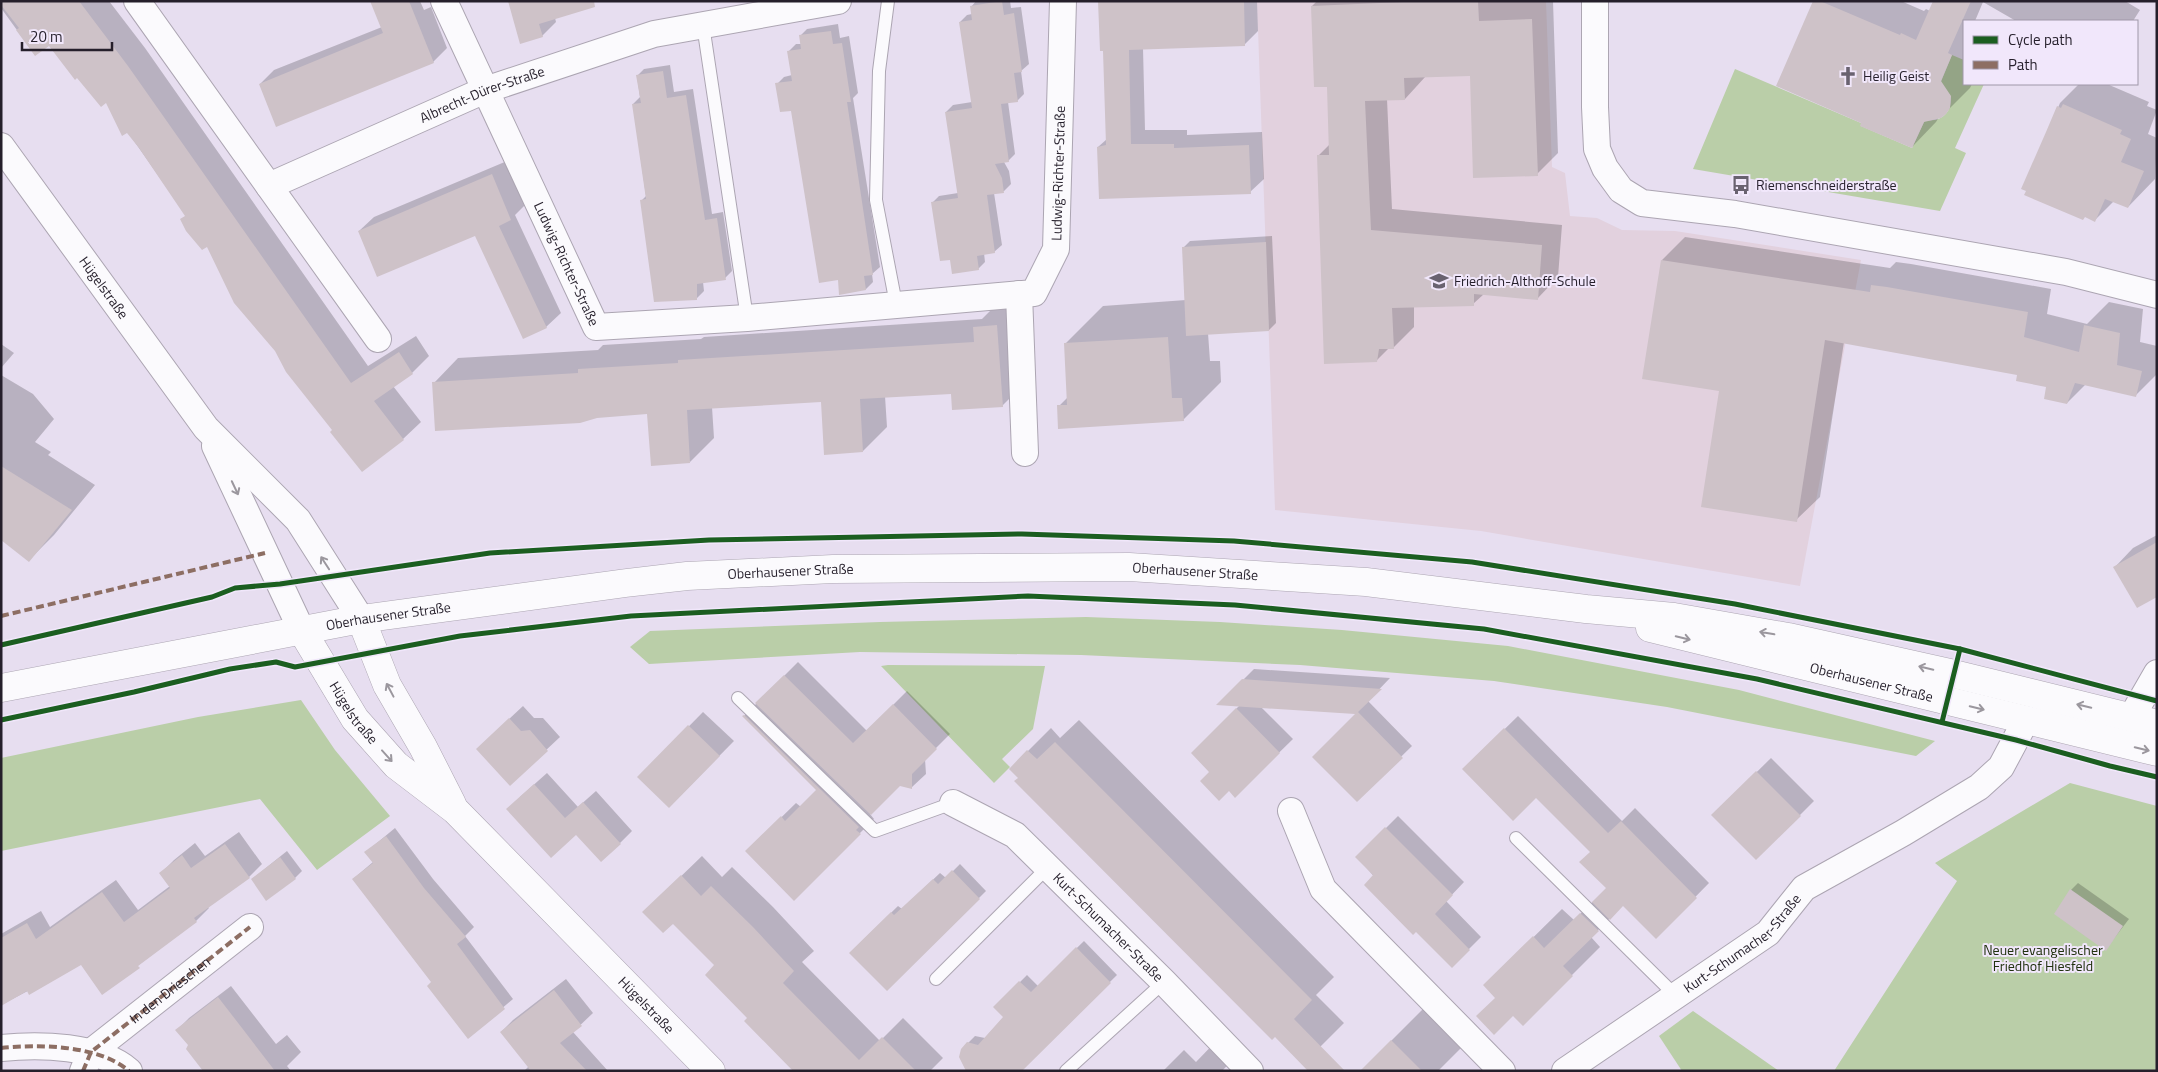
<svg xmlns="http://www.w3.org/2000/svg" width="2158" height="1072" font-family="'Titillium Web',sans-serif">
<style>
.education{fill:#e2d1de}
.green{fill:#bacea8}
.shadow{fill:#0003}
.building{fill:#cec2c8}
.lines{fill:none;stroke-linecap:round;stroke-linejoin:round}
.lane-casing{stroke:#aca5b2;stroke-width:14}
.street-casing{stroke:#aca5b2;stroke-width:28}
.secondary-casing{stroke:#aca5b2;stroke-width:29}
.lane{stroke:#fbfafd;stroke-width:12}
.street{stroke:#fbfafd;stroke-width:26}
.secondary{stroke:#fbfafd;stroke-width:28}
.quiet{stroke:#8d6e63;stroke-width:4;stroke-dasharray:8 4;stroke-linecap:butt}
.cycleway-casing{stroke:#f1e7fb;stroke-width:8}
.cycleway{stroke:#1b5e20;stroke-width:5}
.oneway{stroke:#9b979e}
.labels{text-anchor:middle;stroke-width:4;stroke-linejoin:round;paint-order:stroke}
.poi-label{font-size:14px;fill:#251f2b;stroke:#f1e7fb;text-anchor:start}
.street-label{font-size:14px;fill:#251f2b;stroke:#f1e7fb}
.park-label{font-size:14px;fill:#20310e;stroke:#f1e7fb}
</style>
<rect width="100%" height="100%" fill="#e7def0"/>
<!-- education -->
<polygon class="education" points="1257,1 1546,1 1552,167 1565,173 1570,216 1597,218 1622,230 1675,231 1861,260 1800,586 1481,531 1275,510"/>
<!-- green -->
<g class="green">
<path d="M1952 55 1964 60V84H1984L1955 148 1966 153 1940 211 1693 169 1735 69 1861 123V126L1912 148 1925 120C1941 123 1954 111 1950 95L1940 84Z"/>
<polygon points="1086,617 1220,622 1342,630 1508,646 1739,690 1935,741 1916,756 1667,707 1494,681 1300,665 1081,655 860,652 649,664 630,647 650,631 880,622"/>
<polygon points="888,665 1045,666 1033,729 1002,759 1010,767 994,783 881,666"/>
<polygon points="301,700 335,750 390,816 317,870 260,799 1,851 1,758 198,717"/>
<polygon points="2070,783 2157,806 2157,1071 1834,1071 1957,881 1935,863"/>
<polygon points="1693,1011 1779,1071 1682,1071 1659,1036"/>
</g>
<!-- shadow -->
<g class="shadow">
<polygon points="1,1 109,1 145,48 368,366 416,336 429,356 412,373 393,386 421,422 403,439 362,471 276,350 207,245 106,101 49,44 35,55 1,8"/>
<polygon points="372,1 420,1 424,10 431,7 447,48 433,62 260,84 274,70 382,27"/>
<polygon points="509,1 555,18 556,22 542,36"/>
<polygon points="976,1 1010,1 1011,8 1021,7 1029,64 1021,71 1024,94 1017,101 1008,102 1015,154 1008,161 1004,162 1009,171 1011,184 1004,191 994,193 1002,245 994,252 984,253 985,262 978,269 951,259 932,203 939,196 958,193 946,112 953,105 972,102 960,22 967,15 972,14 971,7"/>
<polygon points="1099,1 1257,1 1258,31 1244,45 1143,48 1145,130 1187,130 1187,135 1262,132 1264,179 1250,192 1098,147 1107,139 1104,50"/>
<polygon points="1317,1 1553,1 1558,153 1537,174 1471,75 1426,76 1405,99 1387,99 1392,209 1562,225 1558,277 1537,299 1484,294 1473,304 1414,307 1414,327 1393,348 1389,348 1376,361 1318,156 1330,144 1328,85 1312,6"/>
<polygon points="1815,1 1901,1 1924,11 1926,9 1930,11 1936,1 2125,1 2140,10 2133,21 2016,21 1983,2 1975,21 1964,21 1964,84 1972,84 1970,88 1945,113 1939,117 1936,122 1912,147"/>
<polygon points="838,24 840,38 849,36 858,93 853,98 880,267 872,274 873,282 866,289 841,293 839,279 792,109 777,84 784,77 792,75 788,52 796,44 801,44 800,36 807,29"/>
<polygon points="670,65 674,92 693,89 712,214 723,212 732,271 725,278 703,282 704,291 697,298 641,201 646,196 633,104 640,97 637,76 644,69"/>
<polygon points="2079,84 2107,84 2149,102 2147,106 2157,110 2148,134 2157,138 2155,179 2128,207 2114,201 2095,220 2023,188 2060,103"/>
<polygon points="507,161 525,205 515,215 561,313 546,327 475,234 359,231 374,217"/>
<polygon points="1272,236 1276,323 1269,330 1208,333 1210,361 1220,361 1221,382 1183,420 1059,406 1068,397 1065,344 1103,306 1186,300 1183,248 1190,241"/>
<polygon points="1685,237 1890,268 1896,262 1911,264 2051,289 2047,314 2087,324 2109,302 2143,309 2140,342 2157,346 2157,374 2136,395 2086,384 2067,403 2048,386 2018,374 1844,342 1820,497 1796,520 1721,390 1662,260"/>
<polygon points="1021,302 1026,382 1002,406 952,392 885,396 887,427 863,451 822,400 712,407 714,438 690,462 648,413 434,383 458,358 598,350 603,345 701,339 704,337 982,319 998,303"/>
<polygon points="1,344 14,353 1,368"/>
<polygon points="1,375 33,394 54,419 35,442 51,452 48,455 95,485 54,535 29,560 1,538"/>
<polygon points="2157,535 2157,596 2115,567 2133,548"/>
<polygon points="798,662 867,731 907,691 950,734 925,759 926,774 912,787 900,784 870,814 874,819 794,899 747,851 796,803 801,807 818,790 744,716"/>
<polygon points="1254,669 1390,678 1368,701 1412,746 1357,800 1358,713 1261,707 1293,739 1235,796 1192,753 1240,705 1219,704"/>
<polygon points="523,706 534,718 543,718 560,737 510,784 491,736"/>
<polygon points="703,712 734,741 669,807 639,777"/>
<polygon points="1518,716 1622,821 1635,808 1709,883 1656,937 1623,905 1591,937 1600,947 1523,1024 1485,985 1562,909 1574,920 1607,888 1591,852 1536,797 1464,769"/>
<polygon points="1079,720 1334,977 1316,995 1344,1023 1303,1064 1010,769 1051,728 1060,738"/>
<polygon points="1771,758 1814,801 1756,859 1713,815"/>
<polygon points="547,773 578,807 596,791 632,831 620,843 577,834 520,797"/>
<polygon points="1398,816 1464,882 1446,901 1481,937 1452,966 1357,857"/>
<polygon points="395,828 433,879 474,927 465,936 513,999 468,1037 433,982 353,879 373,862 366,852"/>
<polygon points="239,832 262,864 249,877 208,907 209,908 196,921 102,993 81,963 1,1005 1,934 41,911 50,927 116,880 138,910 170,886 161,873 174,860 195,843 205,856"/>
<polygon points="287,851 302,871 295,878 252,879"/>
<polygon points="702,856 722,877 732,867 773,907 814,951 802,962 880,1041 903,1018 943,1058 930,1071 794,1071 749,1018 716,965 673,922 644,912"/>
<polygon points="960,864 986,891 887,990 850,953 898,906 902,909 940,873 946,878"/>
<polygon points="2078,883 2129,919 2106,949 2071,890"/>
<polygon points="1084,941 1117,975 1020,1071 968,1043 975,1036 985,1038 1004,1017 995,1007 1027,975 1038,986"/>
<polygon points="566,979 593,1013 573,1032 608,1071 524,1071 529,1066 501,1032 513,1020"/>
<polygon points="231,986 276,1044 287,1035 301,1052 287,1066 291,1071 205,1071 189,1045 177,1030 189,1018"/>
<polygon points="1425,1007 1463,1046 1438,1071 1361,1071"/>
<polygon points="1224,1033 1241,1051 1222,1071 1163,1071 1184,1050 1196,1062"/>
</g>
<!-- building -->
<g class="building">
<polygon points="1,1 79,1 128,66 351,383 399,352 413,374 374,401 404,440 362,472 330,432 332,430 286,372 275,351 234,303 207,247 202,250 186,231 180,219 185,216 139,148 127,133 122,136 106,103 101,107 77,78 75,80 49,46 35,56 16,30 19,28 1,5"/>
<polygon points="370,1 409,1 434,63 276,127 259,84 383,33"/>
<polygon points="508,1 594,1 595,7 539,24 543,37 520,44"/>
<polygon points="1002,1 1004,15 1014,13 1022,72 1014,73 1018,102 1001,104 1009,162 995,164 1002,178 1004,193 987,195 995,253 977,256 979,270 952,274 950,260 940,261 931,202 958,198 945,112 972,108 959,22 972,20 970,6"/>
<polygon points="1098,1 1244,1 1245,46 1129,50 1131,144 1174,144 1174,148 1249,145 1251,194 1099,199 1097,147 1106,145 1103,51 1100,51"/>
<polygon points="1426,1 1478,1 1479,21 1532,19 1538,176 1473,178 1470,76 1404,78 1405,100 1365,101 1371,230 1542,245 1538,300 1474,294 1474,306 1392,308 1394,349 1379,349 1377,362 1324,364 1317,155 1329,155 1327,87 1314,87 1311,6"/>
<polygon points="1813,1 1820,1 1900,35 1901,33 1916,40 1933,1 1971,1 1948,53 1952,55 1941,81 1951,96 1950,108 1946,114 1941,118 1924,122 1912,148 1860,126 1861,123 1776,86"/>
<polygon points="831,31 833,44 842,43 851,102 847,102 873,275 864,276 866,290 839,295 838,280 819,283 791,111 780,112 775,83 792,81 787,51 801,49 799,35"/>
<polygon points="663,71 667,98 686,95 705,220 717,218 726,280 697,284 697,300 654,302 640,200 646,199 632,104 641,103 636,75"/>
<polygon points="2063,104 2122,130 2120,134 2131,139 2121,162 2144,171 2128,208 2105,199 2095,222 2085,217 2083,220 2024,195 2026,191 2021,189 2046,132 2057,106 2061,108"/>
<polygon points="492,174 511,220 499,226 547,328 523,339 475,236 377,277 358,231"/>
<polygon points="1266,242 1269,331 1186,336 1182,247"/>
<polygon points="1661,260 1870,292 1871,285 1887,287 2028,312 2024,337 2079,352 2084,325 2120,333 2117,365 2142,371 2136,397 2075,383 2067,404 2044,399 2046,387 2016,381 2017,375 1825,340 1797,522 1701,507 1719,391 1642,379"/>
<polygon points="997,325 1003,407 952,410 951,394 860,399 863,452 824,455 821,402 687,410 690,463 651,466 647,414 597,418 580,423 435,431 432,382 578,373 578,369 678,363 678,360 974,342 973,327"/>
<polygon points="1168,337 1172,398 1182,398 1184,421 1058,429 1057,405 1067,405 1064,343"/>
<polygon points="1,466 72,510 29,562 1,540"/>
<polygon points="2157,542 2157,597 2137,608 2113,567"/>
<polygon points="784,675 853,743 893,704 937,749 912,774 912,789 900,786 871,815 755,703"/>
<polygon points="1242,679 1382,689 1358,712 1403,758 1357,802 1312,757 1355,714 1216,705"/>
<polygon points="1236,708 1280,753 1235,798 1229,791 1219,801 1200,781 1209,772 1191,753"/>
<polygon points="744,715 859,827 856,830 861,834 794,901 745,851 781,816 785,821 816,790 742,716"/>
<polygon points="509,718 521,731 530,730 548,751 510,786 476,749"/>
<polygon points="688,725 720,756 669,808 637,777"/>
<polygon points="1504,728 1608,833 1621,821 1697,898 1656,939 1623,906 1610,920 1592,902 1606,888 1579,862 1590,852 1536,798 1513,821 1462,769"/>
<polygon points="1055,742 1312,1000 1294,1019 1345,1071 1308,1071 1275,1037 1272,1040 1014,781 1018,778 1009,769 1027,750 1037,759"/>
<polygon points="1756,771 1801,816 1756,860 1711,815"/>
<polygon points="534,784 565,818 583,802 621,844 601,862 576,835 551,858 506,809"/>
<polygon points="1385,827 1453,895 1435,914 1470,950 1452,968 1416,932 1413,935 1364,885 1373,875 1355,857"/>
<polygon points="386,836 424,888 466,937 457,944 505,1009 468,1039 427,986 431,982 352,879 373,863 364,852"/>
<polygon points="225,844 250,878 194,918 197,922 138,966 140,968 102,995 81,965 29,995 27,991 1,1006 1,938 27,923 36,939 102,892 124,922 170,888 159,873 182,855 191,868"/>
<polygon points="280,857 296,879 266,901 251,879"/>
<polygon points="952,870 980,899 887,991 849,953 891,912 894,915 933,879 938,884"/>
<polygon points="681,875 701,896 711,886 753,927 794,971 783,983 859,1060 882,1037 916,1071 793,1071 744,1021 747,1018 705,975 714,965 673,924 663,933 642,912"/>
<polygon points="2070,889 2123,926 2106,951 2054,914"/>
<polygon points="1580,913 1599,931 1563,966 1573,976 1523,1026 1513,1016 1494,1035 1476,1016 1495,998 1483,985 1533,936 1544,948"/>
<polygon points="1076,947 1111,983 1022,1071 966,1071 959,1057 961,1049 967,1042 978,1045 1003,1017 993,1007 1019,981 1031,992"/>
<polygon points="554,990 582,1026 560,1043 587,1071 531,1071 500,1032"/>
<polygon points="218,997 242,1028 275,1071 203,1071 186,1049 188,1045 175,1030"/>
<polygon points="1391,1040 1422,1071 1360,1071"/>
</g>
<g class="lines">
<!-- lane casing -->
<g class="lane-casing">
<g id="lane">
<polyline points="888,1 879,71 876,200 896,304"/>
<polyline points="703,25 747,318"/>
<polyline points="738,698 875,831 953,803"/>
<polyline points="1516,838 1675,995"/>
<polyline points="936,979 1047,868"/>
<polyline points="1066,1071 1164,982"/>
</g>
</g>
<!-- street casing -->
<g class="street-casing">
<g id="street">
<polyline points="137,1 378,339"/>
<path id="s1" d="M444 1 596 327 747 318 1034 293 1056 249 1063 1"/>
<polyline points="1595,1 1595,107 1597,149 1605,168 1621,190 1642,203 1735,214 2066,272 2157,295"/>
<path id="s2" d="M1 146 206 428 298 520 361 619"/>
<path id="s3" d="M269 186 485 90 654 34 838 1"/>
<polyline points="1019,294 1025,453"/>
<polyline points="215,446 301,629"/>
<polyline points="2131,718 2157,673"/>
<path id="s4" d="M953 803 1015 835 1164 982 1250 1071"/>
<polyline points="1291,811 1323,889 1502,1071"/>
<path d="M1 1048C39 1044 99 1045 129 1071"/>
<path id="s5" d="M83 1071 91 1052 250 927"/>
<path id="s6" d="M1565 1071 1768 933 1804 888 1903 833 1979 787 2001 767 2026 720"/>
</g>
</g>
<!-- secondary casing -->
<g class="secondary-casing">
<g id="secondary">
<polyline points="361,619 387,685 423,747 452,804"/>
<path id="s7" d="M1650 628 2157 752"/>
<path id="s8" d="M301 629 355 719 396 765 455 810 711 1071"/>
<path id="s9" d="M1 688 361 619 626 583 687 576 833 569 1129 567 1366 582 1586 609 1674 617 1788 637 1954 674 2157 724"/>
</g>
</g>
<!-- lane -->
<use href="#lane" class="lane"/>
<!-- street -->
<use href="#street" class="street"/>
<!-- secondary -->
<use href="#secondary" class="secondary"/>
<!-- quiet -->
<g class="quiet">
<polyline points="1,616 265,553"/>
<path d="M1 1048C39 1044 99 1045 129 1071"/>
<polyline points="83,1071 91,1052 250,927"/>
</g>
<!-- cycleway casing -->
<g class="cycleway-casing">
<g id="cycleway">
<polyline points="1,645 212,597 235,588 280,584 490,553 709,540 1022,534 1234,541 1472,562 1735,604 1960,649 2157,701"/>
<polyline points="1,720 134,692 230,669 276,662 295,667 460,636 631,616 1028,596 1235,605 1484,629 1757,679 2016,740 2110,766 2157,777"/>
<polyline points="1942,722 1960,649"/>
</g>
</g>
<!-- cycleway -->
<use href="#cycleway" class="cycleway"/>
</g>
<!-- one-way arrows -->
<defs><path id="oneway-shaft" d="M-6 0H5M1.5-3L5.5 0L1.5 3" fill="none" stroke-width="1.6" stroke-linecap="round" stroke-linejoin="round" transform="scale(1.25)"/></defs>
<g class="oneway">
<use href="#oneway-shaft" transform="translate(235 488) rotate(65)"/>
<use href="#oneway-shaft" transform="translate(325 563) rotate(-123)"/>
<use href="#oneway-shaft" transform="translate(1767 633) rotate(-170)"/>
<use href="#oneway-shaft" transform="translate(1683 638) rotate(14)"/>
<use href="#oneway-shaft" transform="translate(1926 668) rotate(-167)"/>
<use href="#oneway-shaft" transform="translate(390 690) rotate(-118)"/>
<use href="#oneway-shaft" transform="translate(2084 706) rotate(-166)"/>
<use href="#oneway-shaft" transform="translate(1977 708) rotate(14)"/>
<use href="#oneway-shaft" transform="translate(2142 749) rotate(14)"/>
<use href="#oneway-shaft" transform="translate(387 756) rotate(48)"/>
</g>
<!-- icons -->
<defs>
<g id="church-bare" transform="scale(1.5)"><path d="M-1.2-6h2.4v3.5h3.3v2.4h-3.3V6h-2.4V-.1h-3.3v-2.4h3.3Z" fill="#696270" stroke="#f1e7fb" stroke-width="2.5" paint-order="stroke"/></g>
<g id="bus-bare" transform="scale(1.5)"><path d="M-5-6H5V4H4V6H2V4H-2V6H-4V4H-5ZM-3.5-4V0h7V-4ZM-3.5 1.2v1.5H-2V1.2ZM2 1.2v1.5H3.5V1.2Z" fill="#696270" stroke="#f1e7fb" stroke-width="2.5" paint-order="stroke"/></g>
<g id="school-bare" transform="scale(1.5)"><path d="M0-5L7-2L0 1L-7-2ZM-4 1L0 2.5L4 1V4Q0 6-4 4Z" fill="#696270" stroke="#f1e7fb" stroke-width="2.5" paint-order="stroke"/></g>
</defs>
<g fill-rule="evenodd">
<use href="#church-bare" x="1848" y="76"/>
<use href="#bus-bare" x="1741" y="185"/>
<use href="#school-bare" x="1439" y="281"/>
</g>
<g class="labels">
<!-- poi labels -->
<g class="poi-label">
<text x="1863" y="81">Heilig Geist</text>
<text x="1756" y="190">Riemenschneiderstraße</text>
<text x="1454" y="286">Friedrich-Althoff-Schule</text>
</g>
<!-- street labels -->
<g class="street-label">
<text dy="5" stroke="none"><textPath href="#s3" startOffset="232">Albrecht-Dürer-Straße</textPath></text>
<text dy="5" stroke="none"><textPath href="#s1" startOffset="924">Ludwig-Richter-Straße</textPath></text>
<text dy="5" stroke="none"><textPath href="#s1" startOffset="290">Ludwig-Richter-Straße</textPath></text>
<text dy="5" stroke="none"><textPath href="#s2" startOffset="175">Hügelstraße</textPath></text>
<text dy="5" stroke="none"><textPath href="#s9" startOffset="1204">Oberhausener Straße</textPath></text>
<text dy="5" stroke="none"><textPath href="#s9" startOffset="799">Oberhausener Straße</textPath></text>
<text dy="5" stroke="none"><textPath href="#s9" startOffset="394">Oberhausener Straße</textPath></text>
<text dy="5" stroke="none"><textPath href="#s7" startOffset="228">Oberhausener Straße</textPath></text>
<text dy="5" stroke="none"><textPath href="#s8" startOffset="99">Hügelstraße</textPath></text>
<text dy="5" stroke="none"><textPath href="#s4" startOffset="201">Kurt-Schumacher-Straße</textPath></text>
<text dy="5" stroke="none"><textPath href="#s6" startOffset="219">Kurt-Schumacher-Straße</textPath></text>
<text dy="5" stroke="none"><textPath href="#s5" startOffset="121">In den Drieschen</textPath></text>
<text dy="5" stroke="none"><textPath href="#s8" startOffset="514">Hügelstraße</textPath></text>
</g>
<!-- park labels -->
<g class="park-label">
<text x="2043" y="955">Neuer evangelischer<tspan x="2043" dy="16">Friedhof Hiesfeld</tspan></text>
</g>
</g>
<!-- border -->
<rect width="2158" height="1072" fill="none" stroke="#251f2b" stroke-width="5"/>
<!-- legend -->
<rect x="1963" y="20" width="175" height="65" fill="#f1e7fb" stroke="#9f97a8"/>
<rect x="1973" y="36" width="25" height="8" fill="#1b5e20" stroke="#9f97a8"/>
<text x="2008" y="45" font-size="15" fill="#251f2b">Cycle path</text>
<rect x="1973" y="61" width="25" height="8" fill="#8d6e63" stroke="#9f97a8"/>
<text x="2008" y="70" font-size="15" fill="#251f2b">Path</text>
<!-- scale -->
<path d="M22 42v8h90v-8" fill="none" stroke="#251f2b" stroke-width="2.5"/>
<text x="30" y="42" font-size="15" fill="#251f2b" stroke="#f1e7fb" stroke-width="4" paint-order="stroke">20 m</text>
</svg>
